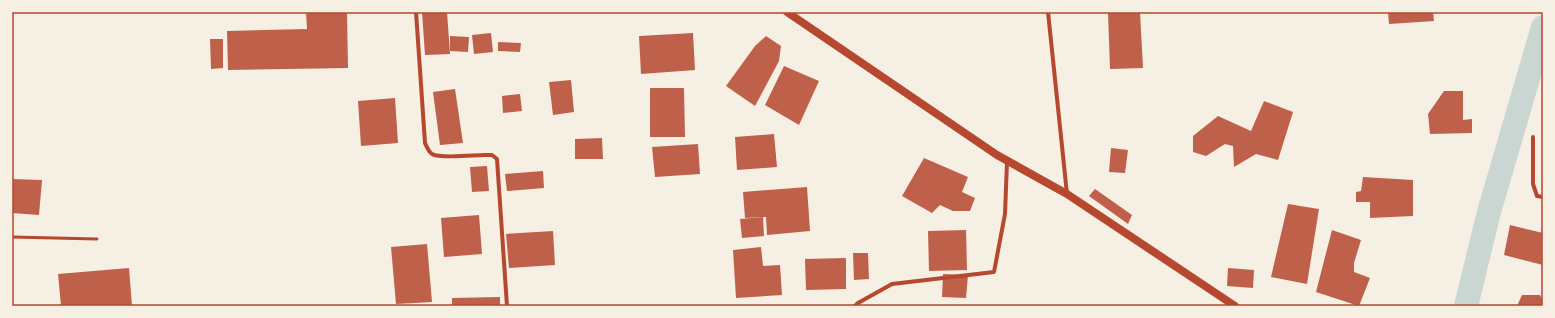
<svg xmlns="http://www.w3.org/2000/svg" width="1555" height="318" font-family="Montserrat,sans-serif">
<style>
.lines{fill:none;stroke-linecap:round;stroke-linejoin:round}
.canal{stroke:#c9d6d2;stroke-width:24}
.building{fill:#bf614a}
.service{stroke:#b5482f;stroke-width:3}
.minor{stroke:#b5482f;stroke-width:4}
.secondary{stroke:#b5482f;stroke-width:8}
.neatline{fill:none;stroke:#b5482f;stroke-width:1.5}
</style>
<rect width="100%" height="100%" fill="#f6efe4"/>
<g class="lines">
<!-- canal -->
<polyline class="canal" points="1466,306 1489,212 1543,27"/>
</g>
<!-- building -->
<g class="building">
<polygon points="306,12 347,12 348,68 228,70 227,31 307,29"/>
<polygon points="422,12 447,12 450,54 425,55"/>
<polygon points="1108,12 1140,12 1143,68 1110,69"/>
<polygon points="1388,12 1433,12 1434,21 1389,24"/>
<polygon points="491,33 493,52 474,54 472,35"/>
<polygon points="693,33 695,70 641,74 639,36"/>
<polygon points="450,36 469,37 468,52 450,51"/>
<polygon points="766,36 781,46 779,61 755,106 726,86 755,46"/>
<polygon points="210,39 223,39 223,68 211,69"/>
<polygon points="498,42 521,43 520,52 498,51"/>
<polygon points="784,66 819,81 799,125 765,105"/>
<polygon points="571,80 574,112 553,115 549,82"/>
<polygon points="650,88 684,88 685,137 650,137"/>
<polygon points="455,89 463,143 440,145 433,92"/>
<polygon points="1444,91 1463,91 1463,120 1472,119 1472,133 1430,134 1428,114"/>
<polygon points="520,94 522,111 503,113 502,96"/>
<polygon points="395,98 398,143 361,146 358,101"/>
<polygon points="1264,101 1293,112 1278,160 1256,154 1234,167 1233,146 1225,144 1206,156 1193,152 1193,136 1218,116 1251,131"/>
<polygon points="774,134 777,167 737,170 735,137"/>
<polygon points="602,138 603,159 575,159 575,139"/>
<polygon points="698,144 700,174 655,177 652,147"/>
<polygon points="1111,148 1128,150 1125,173 1109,172"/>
<polygon points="924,158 968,177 962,192 975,198 970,211 953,211 940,205 932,213 902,196"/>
<polygon points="487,166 489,191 472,192 470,167"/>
<polygon points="543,171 544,188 507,191 505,174"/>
<polygon points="1363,177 1413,180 1413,216 1370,218 1370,202 1356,202 1356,192 1361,191"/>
<polygon points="12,179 42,180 39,215 12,213"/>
<polygon points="807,187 810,231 767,235 766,217 745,218 743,192"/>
<polygon points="1095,189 1132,215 1128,224 1089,196"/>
<polygon points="1288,204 1319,209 1307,284 1271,277"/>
<polygon points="479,215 482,254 444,257 441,218"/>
<polygon points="763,217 764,236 742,238 740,219"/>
<polygon points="1510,225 1543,233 1543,265 1504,255"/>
<polygon points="966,230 967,270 929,271 928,231"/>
<polygon points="1332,230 1361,240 1354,263 1354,272 1370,278 1359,306 1316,292"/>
<polygon points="553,231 555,265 509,268 506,234"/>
<polygon points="427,244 432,302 396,304 391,247"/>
<polygon points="761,247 763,266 780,265 782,295 736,298 733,250"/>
<polygon points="853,253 868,253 869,279 854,280"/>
<polygon points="846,258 846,289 806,290 805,259"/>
<polygon points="129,268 132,306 61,306 58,274"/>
<polygon points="1228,268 1254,270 1253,288 1227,286"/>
<polygon points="943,274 968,275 966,298 942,297"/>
<polygon points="1522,295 1540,295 1543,301 1543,306 1517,306"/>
<polygon points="500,297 500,306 452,306 452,298"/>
</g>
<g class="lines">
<!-- service -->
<polyline class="service" points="12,237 97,239"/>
<!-- minor -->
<g class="minor">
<path d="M416 12 425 143C427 147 428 151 432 154 440 159 474 155 485 155H492L497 159 507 306"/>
<polyline points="1048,12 1067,194"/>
<polyline points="1533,137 1533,184 1537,196 1543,197"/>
<polyline points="855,306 858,303 892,284 994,272 1005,214 1007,162"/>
</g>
<!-- secondary -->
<polyline class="secondary" points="787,12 997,155 1067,194 1235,306"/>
</g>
<!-- border -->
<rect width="1555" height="318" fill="none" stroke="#f6efe4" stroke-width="26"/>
<rect x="13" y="13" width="1529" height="292" class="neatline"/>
</svg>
